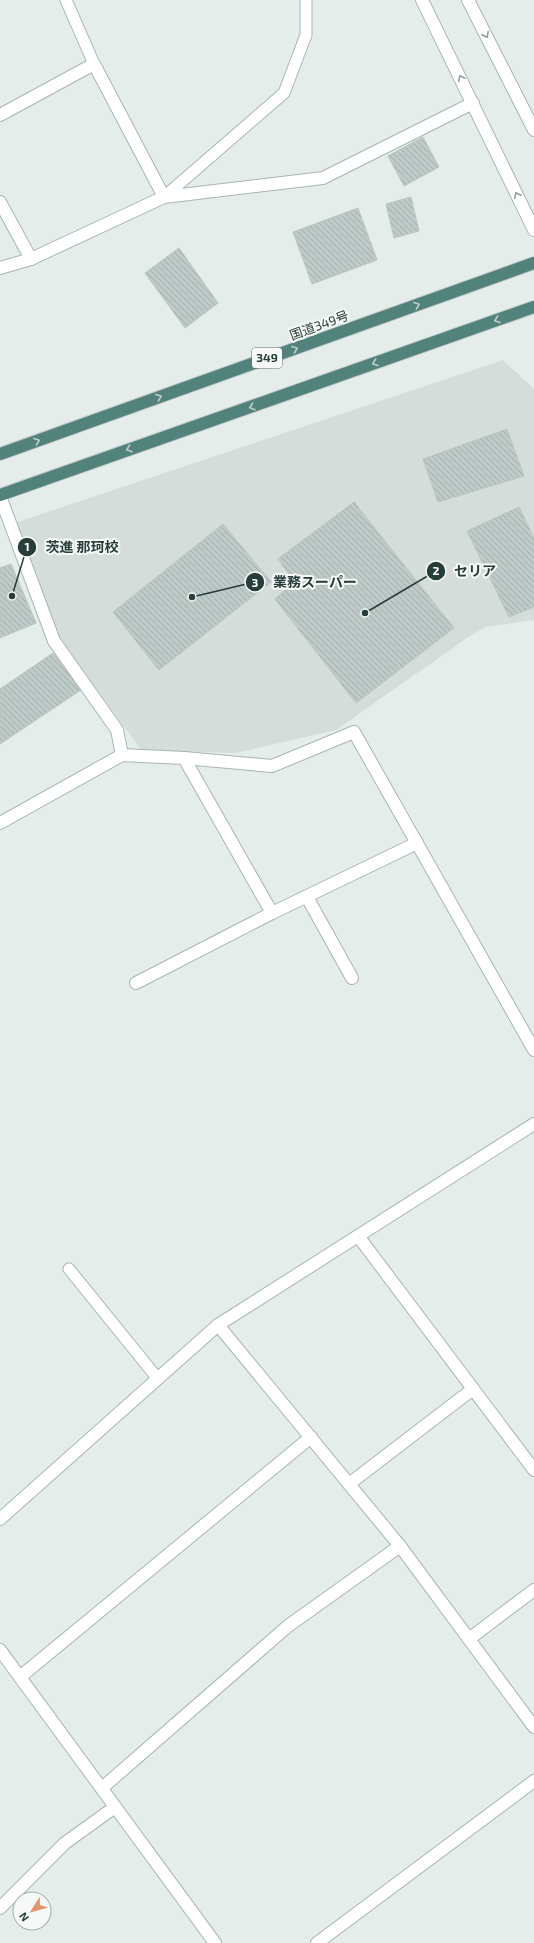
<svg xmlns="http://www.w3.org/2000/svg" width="534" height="1943" font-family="'Exo 2','Noto Sans JP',sans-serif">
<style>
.built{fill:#d4ddd9}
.building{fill:url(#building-back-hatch);stroke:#b8c6c2}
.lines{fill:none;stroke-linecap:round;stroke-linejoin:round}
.service-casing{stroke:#a8b5b1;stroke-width:13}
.minor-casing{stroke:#a8b5b1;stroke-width:14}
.tertiary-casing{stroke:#a8b5b1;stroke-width:14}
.trunk-casing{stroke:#c2c9c8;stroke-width:14}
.service{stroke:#fff;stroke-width:11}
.minor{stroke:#fff;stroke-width:12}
.tertiary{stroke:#fff;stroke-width:12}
.trunk{stroke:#52827c;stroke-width:12}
.oneway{stroke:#929e9c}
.oneway2{stroke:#bdcfcd}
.labels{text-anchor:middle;stroke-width:4;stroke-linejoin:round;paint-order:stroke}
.shield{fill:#f6f9f8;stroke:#647572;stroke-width:1}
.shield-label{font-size:12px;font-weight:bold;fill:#263d39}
.street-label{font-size:13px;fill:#263d39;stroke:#f6f9f8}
.leader{fill:none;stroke:#263d39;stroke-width:1.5}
.callout-dot{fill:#263d39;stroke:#f6f9f8;stroke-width:1.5}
.mark-label{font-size:12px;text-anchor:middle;font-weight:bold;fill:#fff}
.callout-label{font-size:14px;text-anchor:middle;font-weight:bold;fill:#263d39;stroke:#f6f9f8;stroke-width:4;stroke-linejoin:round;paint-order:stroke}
</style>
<defs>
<pattern id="building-back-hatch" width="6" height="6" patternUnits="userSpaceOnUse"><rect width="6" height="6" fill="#becac7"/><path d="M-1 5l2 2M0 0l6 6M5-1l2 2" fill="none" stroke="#a3aeac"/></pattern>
</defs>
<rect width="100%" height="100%" fill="#e5edea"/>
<!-- built -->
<polygon class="built" points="503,360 534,389 534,620 485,627 467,638 336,730 236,753 142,751 56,633 15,523"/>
<!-- building -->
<g class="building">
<polygon points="423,137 439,167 404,186 388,156"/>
<polygon points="411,197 419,231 394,238 386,204"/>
<polygon points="358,208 377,260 312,284 293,232"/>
<polygon points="179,248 218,303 185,328 145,273"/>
<polygon points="507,429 524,476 438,502 423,459"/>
<polygon points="354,502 454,628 356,703 275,599 295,582 278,559"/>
<polygon points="519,507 534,538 534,607 509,617 467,531"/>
<polygon points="223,524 271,582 159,670 113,612"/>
<polygon points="11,564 36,623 0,638 0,568"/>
<polygon points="53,653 81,690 0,744 0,689"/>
</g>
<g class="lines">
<!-- service casing -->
<g class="service-casing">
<g id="service">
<polyline points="66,0 94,64"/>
<polyline points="164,197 284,93 306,35 306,0"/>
<polyline points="69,1269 158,1379"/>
</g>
</g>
<!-- minor casing -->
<g class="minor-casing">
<g id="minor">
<polyline points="0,115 94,64 164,197"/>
<polyline points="0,202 31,259"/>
<polyline points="0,268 31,259 164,197 323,178 473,103"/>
<polyline points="0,496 54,641 117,730 122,755"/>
<polyline points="184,758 272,913"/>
<polyline points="0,823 122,755 184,758 272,766 354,732 534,1050"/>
<polyline points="307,897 352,978"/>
<polyline points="136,983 272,913 417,843"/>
<polyline points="358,1236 534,1470"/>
<polyline points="218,1325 400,1546 534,1727"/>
<polyline points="349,1484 473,1389"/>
<polyline points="0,1519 218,1325 534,1124"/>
<polyline points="469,1639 534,1590"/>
<polyline points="0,1650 215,1943"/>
<polyline points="20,1677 311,1437"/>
<polyline points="102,1788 288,1626 400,1546"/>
<polyline points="0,1908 65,1843 115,1807"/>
<polyline points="317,1943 534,1781"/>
</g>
</g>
<!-- tertiary casing -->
<g class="tertiary-casing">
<g id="tertiary">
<polyline points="422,0 534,230"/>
<polyline points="468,0 534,130"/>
</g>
</g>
<!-- trunk casing -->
<g class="trunk-casing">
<g id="trunk">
<polyline points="0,454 534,263"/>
<polyline points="0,495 534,307"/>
</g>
</g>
<!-- service -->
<use href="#service" class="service"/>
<!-- minor -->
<use href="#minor" class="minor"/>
<!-- tertiary -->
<use href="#tertiary" class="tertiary"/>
<!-- trunk -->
<use href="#trunk" class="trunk"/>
</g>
<!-- one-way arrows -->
<defs><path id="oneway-chevron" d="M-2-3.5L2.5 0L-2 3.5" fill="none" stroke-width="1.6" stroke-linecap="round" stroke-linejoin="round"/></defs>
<g class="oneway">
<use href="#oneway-chevron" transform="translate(486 35) rotate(63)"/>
<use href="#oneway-chevron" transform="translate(461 78) rotate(-116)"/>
<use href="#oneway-chevron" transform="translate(517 195) rotate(-116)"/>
</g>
<g class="oneway2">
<use href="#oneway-chevron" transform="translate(417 305) rotate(-20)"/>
<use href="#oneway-chevron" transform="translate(497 320) rotate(160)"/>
<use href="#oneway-chevron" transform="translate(295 349) rotate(-20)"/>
<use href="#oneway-chevron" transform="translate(375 363) rotate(160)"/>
<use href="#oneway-chevron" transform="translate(159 397) rotate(-20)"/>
<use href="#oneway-chevron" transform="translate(252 407) rotate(161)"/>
<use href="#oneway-chevron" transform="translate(37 441) rotate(-20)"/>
<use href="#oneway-chevron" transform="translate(129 449) rotate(161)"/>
</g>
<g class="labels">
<!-- shield labels -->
<rect class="shield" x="252" y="348" width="30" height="20" rx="3"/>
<g class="shield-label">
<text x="267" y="362">349</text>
</g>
<!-- street labels -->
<g class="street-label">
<text transform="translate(319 325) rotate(-20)" y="5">国道349号</text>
</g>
</g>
<!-- callouts -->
<path class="leader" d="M12 596L27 547M365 613L436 571M192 597L255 582"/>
<g class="callout-dot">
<circle cx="12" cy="596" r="4"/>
<circle cx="365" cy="613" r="4"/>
<circle cx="192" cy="597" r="4"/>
<circle cx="27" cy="547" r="10"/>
<circle cx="436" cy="571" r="10"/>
<circle cx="255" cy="582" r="10"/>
</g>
<g class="mark-label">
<text x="27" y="551">1</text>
<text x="436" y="575">2</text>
<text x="255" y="587">3</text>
</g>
<g class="callout-label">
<text x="82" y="552">茨進 那珂校</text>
<text x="475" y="576">セリア</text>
<text x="315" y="587">業務スーパー</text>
</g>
<!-- north arrow -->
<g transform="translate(32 1911) rotate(233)"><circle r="19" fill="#f6f9f8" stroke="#a3aeac"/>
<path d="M0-3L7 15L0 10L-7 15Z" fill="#e3976d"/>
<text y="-6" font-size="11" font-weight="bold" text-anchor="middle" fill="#263d39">N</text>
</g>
</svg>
